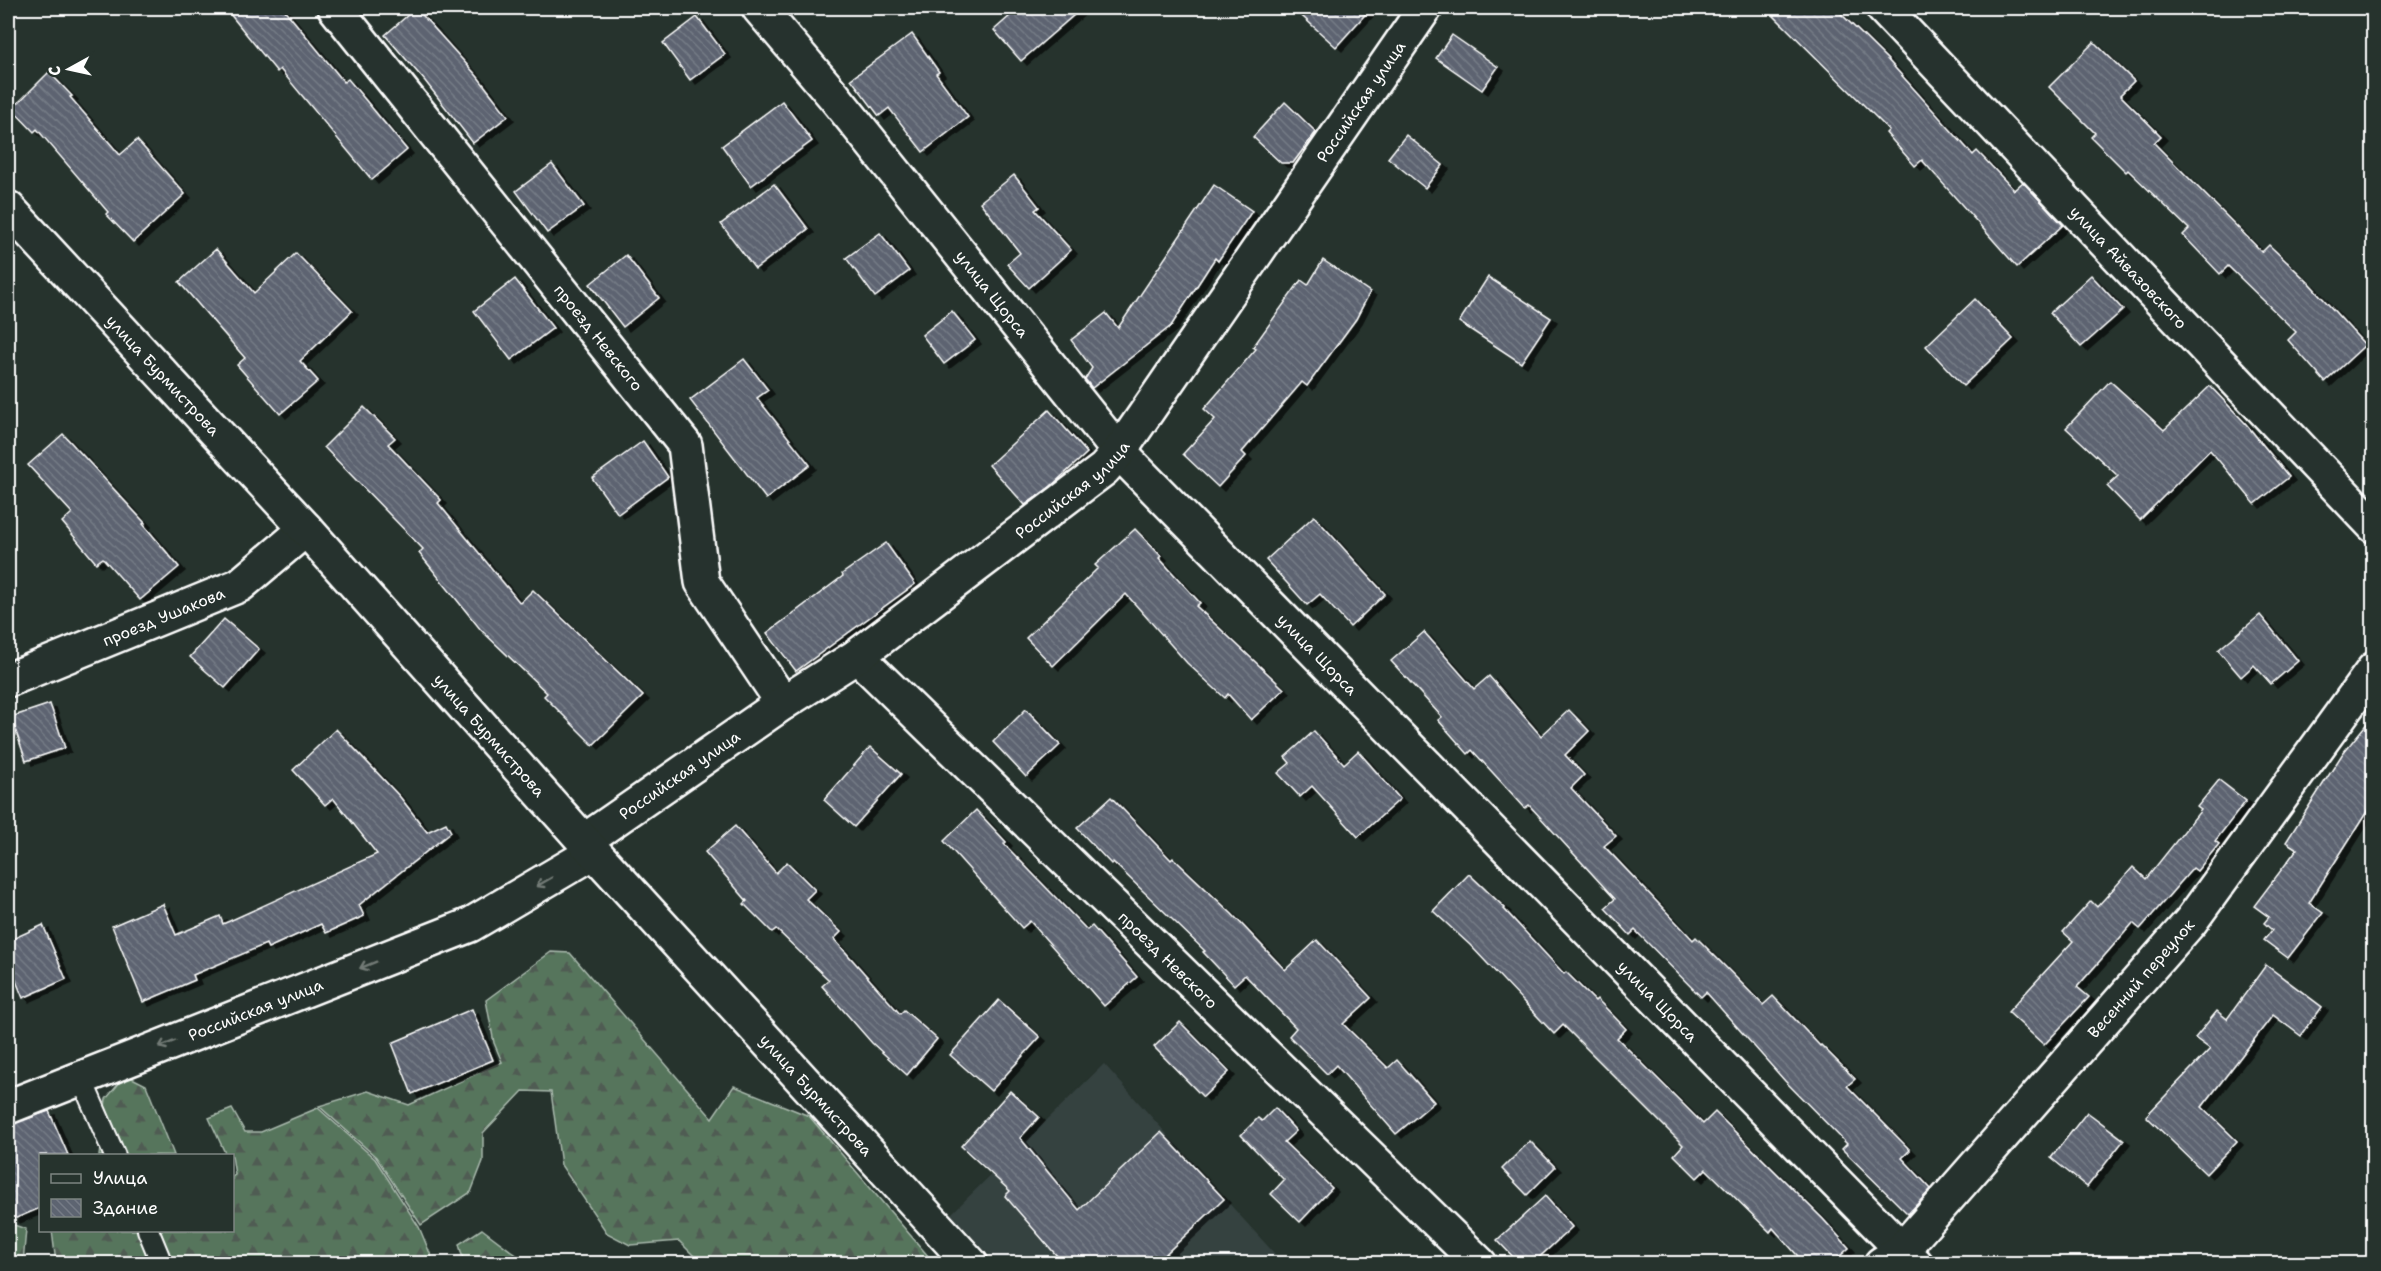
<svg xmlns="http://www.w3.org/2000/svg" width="2381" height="1271" font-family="'Shantell Sans',sans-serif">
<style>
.built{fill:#364241}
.forest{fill:url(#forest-firs);stroke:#aabaae;stroke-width:1.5}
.building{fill:url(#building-back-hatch);stroke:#fff;stroke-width:1.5;filter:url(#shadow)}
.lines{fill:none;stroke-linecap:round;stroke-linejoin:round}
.service-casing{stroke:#fff;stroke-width:24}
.minor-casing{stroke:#fff;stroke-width:38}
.tertiary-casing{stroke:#fff;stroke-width:38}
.service{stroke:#26332d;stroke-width:20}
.minor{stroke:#26332d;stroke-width:33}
.tertiary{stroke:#26332d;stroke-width:33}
.oneway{stroke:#727a76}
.labels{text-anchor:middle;stroke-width:5;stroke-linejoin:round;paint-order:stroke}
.street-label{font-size:16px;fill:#fff;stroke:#26332d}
</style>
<defs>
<pattern id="forest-firs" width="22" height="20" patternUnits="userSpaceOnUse" patternTransform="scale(1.5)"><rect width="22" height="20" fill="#56745c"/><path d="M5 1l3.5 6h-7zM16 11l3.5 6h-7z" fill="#505c52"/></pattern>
<pattern id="building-back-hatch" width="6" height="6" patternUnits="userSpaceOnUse" patternTransform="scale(1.5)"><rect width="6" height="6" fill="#5d6471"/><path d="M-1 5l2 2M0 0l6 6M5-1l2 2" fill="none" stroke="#757b86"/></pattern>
<filter id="shadow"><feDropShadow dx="6" dy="4" stdDeviation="0" flood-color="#0009"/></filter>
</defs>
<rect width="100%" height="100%" fill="#26332d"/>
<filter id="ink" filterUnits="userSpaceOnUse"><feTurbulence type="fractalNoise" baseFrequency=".0167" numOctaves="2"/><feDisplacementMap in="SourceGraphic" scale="12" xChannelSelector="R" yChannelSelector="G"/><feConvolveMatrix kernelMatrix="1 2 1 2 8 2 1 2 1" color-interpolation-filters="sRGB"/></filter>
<g filter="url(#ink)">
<!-- built -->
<polygon class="built" points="1104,1064 1234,1209 1283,1263 997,1263 951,1214"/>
<!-- forest -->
<g class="forest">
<polygon points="551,952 570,953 712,1118 734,1086 809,1116 934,1263 701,1263 679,1241 630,1245 607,1233 561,1165 551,1092 523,1091 483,1133 483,1161 471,1192 421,1225 376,1157 319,1106 368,1091 409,1105 502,1062 494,1043 486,1000"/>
<polygon points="126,1075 146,1085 174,1155 99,1156 106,1099"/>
<polygon points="318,1108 375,1159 419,1227 434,1263 56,1263 52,1230 232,1230 232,1177 235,1175 232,1156 226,1155 209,1118 232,1109 245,1132 261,1132"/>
<polygon points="8,1223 26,1229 23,1263 8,1263"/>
<polygon points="482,1229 527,1263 464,1263 459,1244"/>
</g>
<!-- building -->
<g class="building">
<polygon points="225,8 283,8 344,82 348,79 407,150 372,180 280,69 277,72"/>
<polygon points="416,8 477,76 508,116 473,143 425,81 385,35"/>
<polygon points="1019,8 1082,8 1021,61 994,30"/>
<polygon points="1293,8 1371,8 1336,47"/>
<polygon points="1766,8 1835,8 1887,59 1973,155 1977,151 2014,190 2023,182 2063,225 2017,267 1922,160 1915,166 1886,133 1889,130"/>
<polygon points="697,17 725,54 690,80 663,43"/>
<polygon points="912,34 939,72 936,74 968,117 923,152 889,108 879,116 851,79"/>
<polygon points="1452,35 1498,67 1482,90 1436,58"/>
<polygon points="2094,42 2134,81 2120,95 2161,136 2154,143 2262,252 2269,245 2308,282 2365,345 2325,382 2288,340 2296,332 2228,266 2220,274 2183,235 2189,229 2128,170 2126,172 2091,137 2095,133 2049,87"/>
<polygon points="49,72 72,96 70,97 120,155 137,140 185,194 133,242 106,214 108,212 37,129 34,132 12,109"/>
<polygon points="782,101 812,141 751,186 722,146"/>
<polygon points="1285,102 1316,132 1293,163 1281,163 1253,137"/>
<polygon points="1406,135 1443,165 1425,188 1388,158"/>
<polygon points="552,164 584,206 547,233 516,191"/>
<polygon points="1014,175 1039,207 1035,210 1071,250 1029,288 1007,264 1020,253 980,202"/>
<polygon points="774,184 808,229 755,269 721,224"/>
<polygon points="1214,185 1252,211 1218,261 1215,258 1171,326 1092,388 1085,379 1092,368 1071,340 1106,313 1118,328"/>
<polygon points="880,233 909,271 875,297 846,258"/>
<polygon points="216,249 254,293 296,253 352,311 300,361 318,381 280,414 237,365 245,358 179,282"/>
<polygon points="626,255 659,298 623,327 590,284"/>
<polygon points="1323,260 1370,292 1356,319 1307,386 1302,382 1242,452 1246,456 1218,487 1183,454 1215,419 1204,409 1256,349 1253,347 1301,280 1308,285"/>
<polygon points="2091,275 2123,310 2081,347 2050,313"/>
<polygon points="1488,277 1551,318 1521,363 1459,322"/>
<polygon points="515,279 553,328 511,360 474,311"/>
<polygon points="1975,299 2013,339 1963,386 1926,346"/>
<polygon points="952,311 975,340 944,364 922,335"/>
<polygon points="744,359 768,390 757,398 810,465 766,499 690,400"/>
<polygon points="2110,381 2164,430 2210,386 2246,424 2289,477 2255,504 2210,450 2140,520 2107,486 2118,476 2066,428"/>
<polygon points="364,407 395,438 388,444 441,500 438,503 520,603 533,590 643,696 593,745 544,696 547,693 481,630 419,553 423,549 324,447"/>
<polygon points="1049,410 1087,453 1050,487 1025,505 989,465"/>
<polygon points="63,434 145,523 143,524 179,567 140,600 103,558 96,563 62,522 72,513 28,465"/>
<polygon points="643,441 668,477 618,514 592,478"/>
<polygon points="1314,516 1385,594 1350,627 1320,594 1307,605 1266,560"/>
<polygon points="1135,529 1161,556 1159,558 1200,603 1196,606 1284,689 1251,720 1228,694 1225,698 1187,663 1126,594 1053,666 1026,638 1098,568 1095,565"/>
<polygon points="886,543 915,584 796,671 767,633 843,576 842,574"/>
<polygon points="2260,615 2298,661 2271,684 2254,665 2241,677 2218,650"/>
<polygon points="224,619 259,649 225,688 190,657"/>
<polygon points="1424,632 1474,689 1489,676 1541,736 1569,710 1589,731 1565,755 1584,775 1571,788 1616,836 1604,846 1693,940 1696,937 1763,1005 1773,996 1820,1046 1821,1045 1855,1079 1847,1086 1910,1150 1902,1158 1931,1189 1908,1214 1842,1149 1847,1144 1785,1081 1706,992 1701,997 1635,930 1630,935 1605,908 1615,899 1529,805 1525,808 1472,750 1468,754 1438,720 1442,717 1391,661"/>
<polygon points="50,704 65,748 26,761 11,717"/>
<polygon points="1026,709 1060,745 1026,777 993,742"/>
<polygon points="2373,716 2373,802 2309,903 2323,913 2288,958 2264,940 2272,930 2264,923 2269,917 2254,906 2297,849 2286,842 2343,753"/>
<polygon points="336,729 400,797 427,832 446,823 451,832 359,905 364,916 326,933 321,924 268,948 266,944 193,975 195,980 143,1002 112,926 163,904 176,935 220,916 223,924 377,854 333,798 325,805 293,770"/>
<polygon points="1314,731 1344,764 1358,751 1400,799 1358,837 1312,786 1300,797 1278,773 1290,763 1285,757"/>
<polygon points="870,747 901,774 854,827 824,800"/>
<polygon points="2219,780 2246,801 2215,841 2219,844 2197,871 2193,868 2140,929 2133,923 2077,987 2089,997 2044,1045 2008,1012 2073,941 2063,932 2091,901 2097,907 2133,867 2146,879 2201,810 2197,807"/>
<polygon points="1111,797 1171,860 1173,858 1232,914 1285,970 1317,940 1371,998 1343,1024 1388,1068 1397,1060 1434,1102 1396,1134 1336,1065 1327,1074 1289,1036 1296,1028 1245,975 1234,985 1203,952 1205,951 1113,862 1111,864 1077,828"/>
<polygon points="976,810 1006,842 1004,844 1087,930 1092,926 1137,977 1104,1006 1030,921 1022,928 944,841"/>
<polygon points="735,826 776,873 787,862 815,890 806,899 841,932 834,939 900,1014 904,1010 937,1039 907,1075 872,1043 822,986 829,980 776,929 772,932 744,904 747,901 705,852"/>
<polygon points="1469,874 1505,908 1504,909 1564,974 1566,972 1595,1001 1597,999 1626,1029 1617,1038 1703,1124 1715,1112 1823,1219 1849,1248 1832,1263 1804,1263 1773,1228 1770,1232 1706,1169 1697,1178 1674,1155 1683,1145 1563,1025 1554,1034 1470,945 1433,911"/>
<polygon points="43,925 66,979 23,998 8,961 8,941"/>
<polygon points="2266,965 2322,1007 2301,1036 2273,1015 2202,1107 2237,1141 2206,1174 2146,1116 2210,1049 2195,1038 2217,1011 2227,1019"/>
<polygon points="999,1000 1040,1037 991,1091 950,1055"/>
<polygon points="472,1009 493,1060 412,1094 392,1043"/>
<polygon points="1180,1022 1229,1072 1203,1097 1154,1047"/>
<polygon points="1010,1091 1039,1117 1020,1138 1079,1210 1161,1132 1224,1199 1156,1263 1063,1263 1005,1196 1010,1191 961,1146"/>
<polygon points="1275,1108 1296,1131 1284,1142 1332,1188 1300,1222 1271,1194 1284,1180 1241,1135 1258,1118 1262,1121"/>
<polygon points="49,1111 68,1155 40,1155 40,1208 14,1219 8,1204 8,1125"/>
<polygon points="2087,1112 2124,1140 2087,1187 2051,1158"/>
<polygon points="1530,1141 1555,1167 1527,1195 1502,1169"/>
<polygon points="1545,1196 1572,1227 1533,1263 1519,1263 1497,1240"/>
</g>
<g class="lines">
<!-- service casing -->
<g class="service-casing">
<g id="service">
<polyline points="81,1078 115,1156"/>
<polyline points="148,1230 162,1264"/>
</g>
</g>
<!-- minor casing -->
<g class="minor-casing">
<g id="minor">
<path id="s1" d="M335 8 685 445 702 582 783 703"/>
<path id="s2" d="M759 8 834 96 1119 452 1916 1264"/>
<path id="s3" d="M1883 8 2374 526"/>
<path id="s4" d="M857 656 1480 1264"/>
<path id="s5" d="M8 680 240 585 306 529"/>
<path id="s6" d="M584 841 783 703 857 656 1104 469 1119 452 1425 8"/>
<path id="s7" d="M8 1107 470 925 594 852"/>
<path id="s8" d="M1881 1264 1901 1251 2191 921 2374 669"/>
</g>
</g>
<!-- tertiary casing -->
<g class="tertiary-casing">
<g id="tertiary">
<path id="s9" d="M8 208 306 529 584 841 971 1264"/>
</g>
</g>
<!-- service -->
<use href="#service" class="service"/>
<!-- minor -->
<use href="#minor" class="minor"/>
<!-- tertiary -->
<use href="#tertiary" class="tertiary"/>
</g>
<!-- one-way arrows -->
<defs><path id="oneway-shaft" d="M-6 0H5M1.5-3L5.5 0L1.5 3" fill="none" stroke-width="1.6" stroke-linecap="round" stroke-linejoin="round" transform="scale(1.5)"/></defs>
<g class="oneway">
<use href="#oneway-shaft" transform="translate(544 882) rotate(150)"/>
<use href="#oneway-shaft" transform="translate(368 965) rotate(158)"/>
<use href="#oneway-shaft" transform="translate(167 1044) rotate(158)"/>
</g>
</g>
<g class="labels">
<!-- street labels -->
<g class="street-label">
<text dy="6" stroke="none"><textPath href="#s6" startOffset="1088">Российская улица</textPath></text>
<text dy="6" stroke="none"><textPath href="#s3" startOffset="357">улица Айвазовского</textPath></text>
<text dy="6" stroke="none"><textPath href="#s2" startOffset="369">улица Щорса</textPath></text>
<text dy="6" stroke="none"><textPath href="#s1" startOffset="422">проезд Невского</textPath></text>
<text dy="6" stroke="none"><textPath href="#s9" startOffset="228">улица Бурмистрова</textPath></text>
<text dy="6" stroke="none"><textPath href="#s6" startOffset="602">Российская улица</textPath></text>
<text dy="6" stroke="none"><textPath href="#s5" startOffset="168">проезд Ушакова</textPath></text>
<text dy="6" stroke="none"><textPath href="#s2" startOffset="855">улица Щорса</textPath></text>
<text dy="6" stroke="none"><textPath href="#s9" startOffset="714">улица Бурмистрова</textPath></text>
<text dy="6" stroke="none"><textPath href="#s6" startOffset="116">Российская улица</textPath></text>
<text dy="6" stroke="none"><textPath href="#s4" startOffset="435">проезд Невского</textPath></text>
<text dy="6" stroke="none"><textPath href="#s8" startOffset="387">Весенний переулок</textPath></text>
<text dy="6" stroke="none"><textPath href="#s2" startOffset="1341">улица Щорса</textPath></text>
<text dy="6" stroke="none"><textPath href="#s7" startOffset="266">Российская улица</textPath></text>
<text dy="6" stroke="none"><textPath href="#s9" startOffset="1200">улица Бурмистрова</textPath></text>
</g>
</g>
<!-- margin -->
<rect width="2381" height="1271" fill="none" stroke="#26332d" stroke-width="30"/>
<rect x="15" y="15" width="2351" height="1241" fill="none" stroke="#fff" stroke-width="2" filter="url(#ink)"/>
<!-- legend -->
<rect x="39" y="1154" width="195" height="78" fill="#26332d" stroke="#7d8581" stroke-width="1.5"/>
<rect x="51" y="1174" width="30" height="9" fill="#26332d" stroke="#7d8581" stroke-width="1.5"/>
<text x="93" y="1184" font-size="18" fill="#ffffff">Улица</text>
<rect x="51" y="1199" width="30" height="18" fill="url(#building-back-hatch)" stroke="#7d8581" stroke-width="1.5"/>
<text x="93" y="1214" font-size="18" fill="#ffffff">Здание</text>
<!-- north arrow -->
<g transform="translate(69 69) rotate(262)" stroke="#26332d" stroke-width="4.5" paint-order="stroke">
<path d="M0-4.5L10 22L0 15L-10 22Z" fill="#ffffff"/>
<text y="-9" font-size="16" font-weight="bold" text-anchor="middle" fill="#ffffff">С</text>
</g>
</svg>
